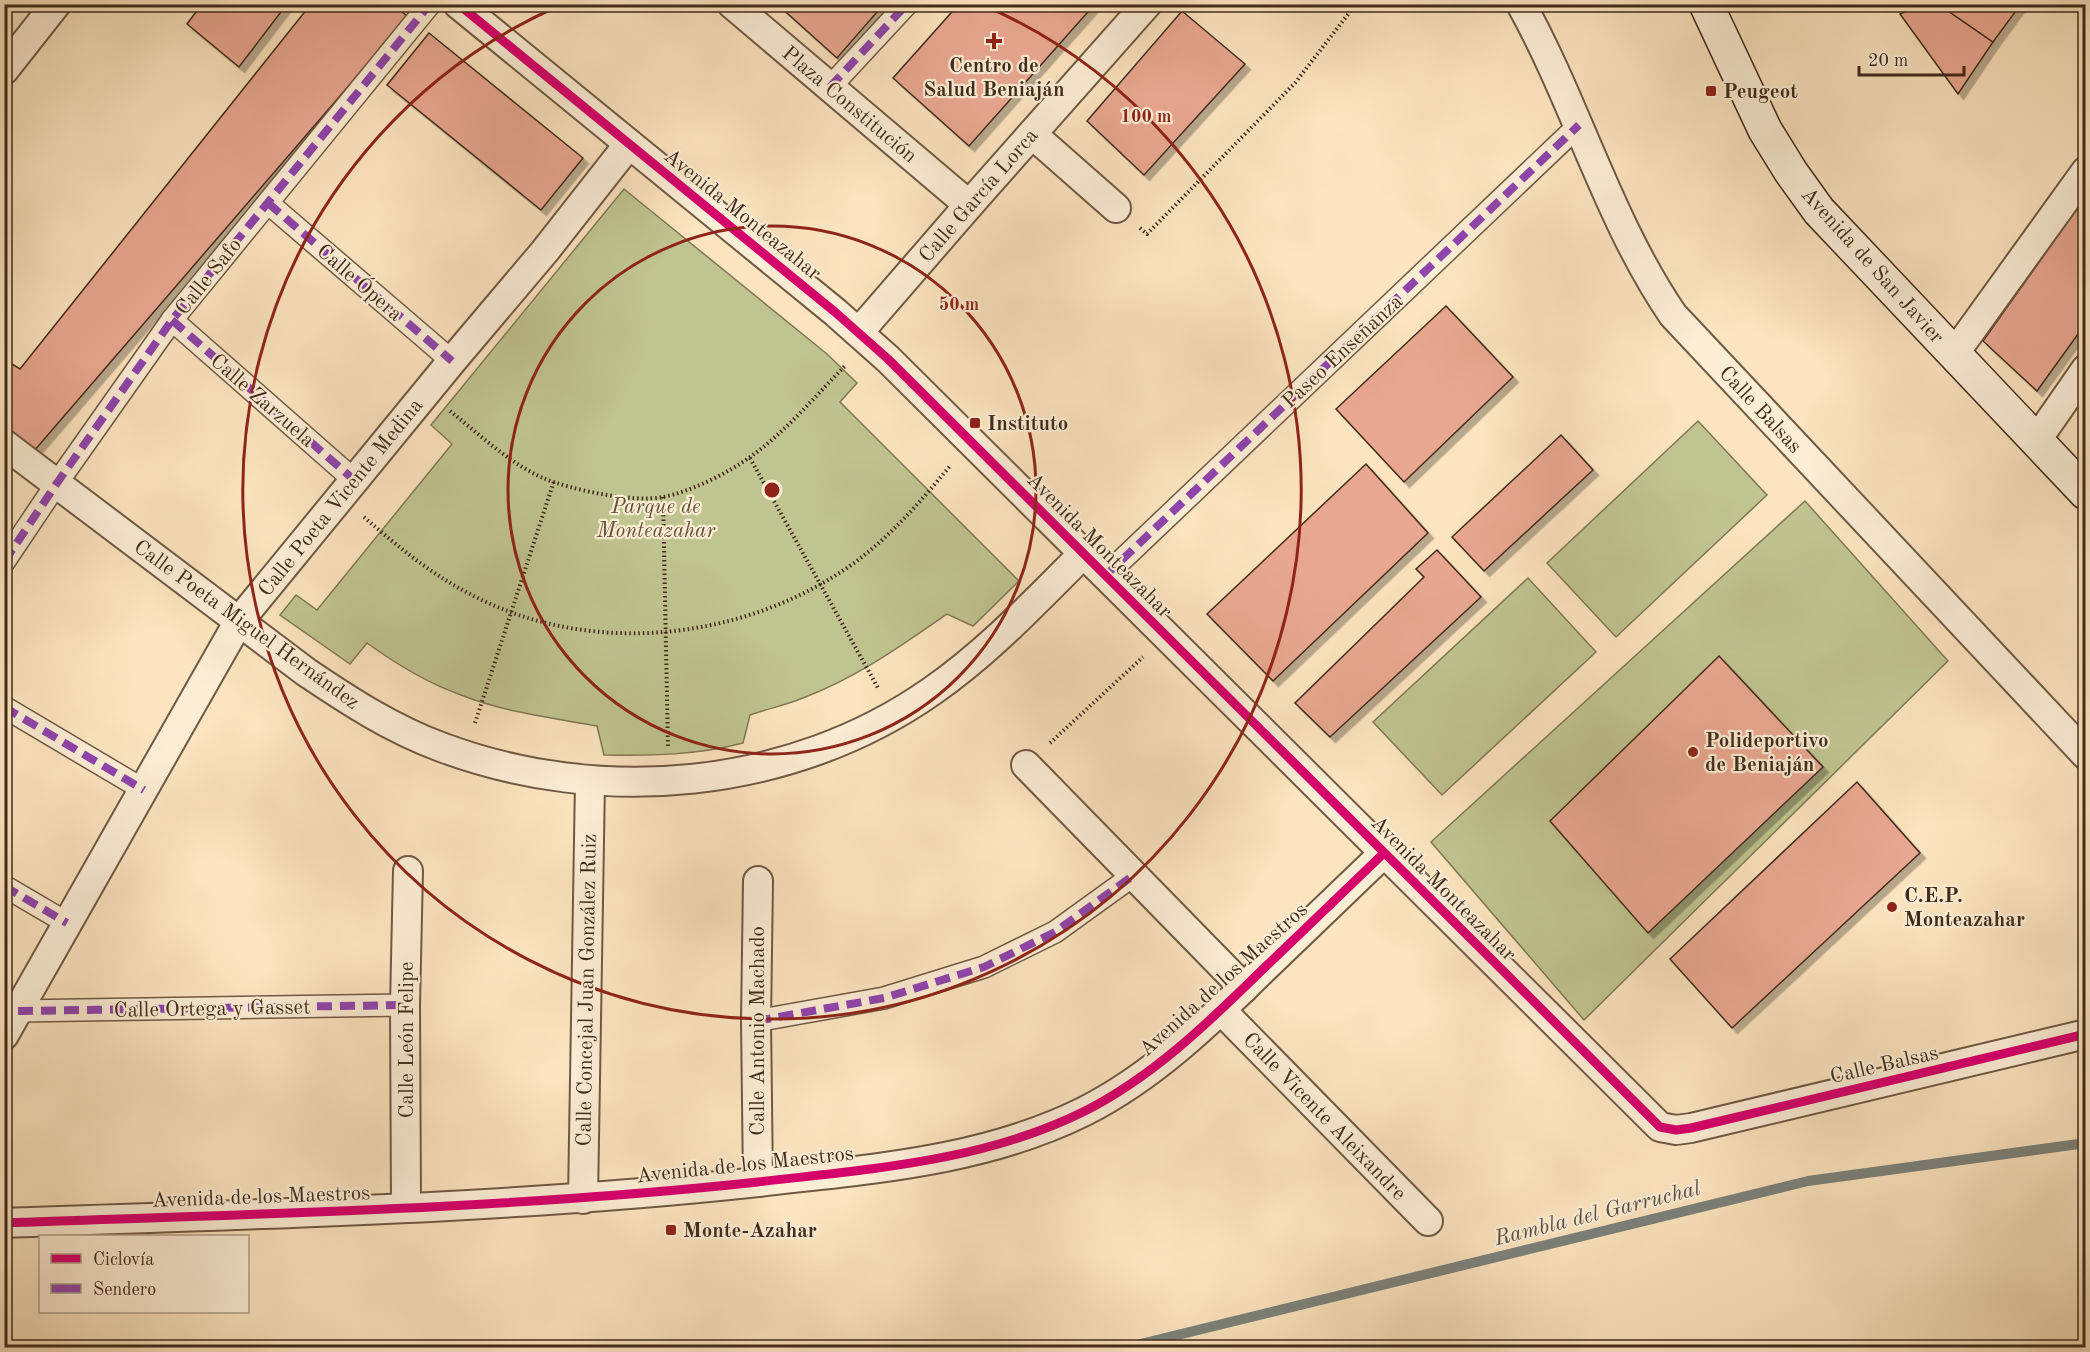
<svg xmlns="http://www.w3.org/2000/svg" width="2090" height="1352" font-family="'Old Standard TT',serif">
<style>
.green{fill:#c0c490;stroke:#807855;stroke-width:1.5}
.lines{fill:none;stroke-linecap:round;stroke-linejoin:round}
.stream{stroke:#7c827c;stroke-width:10}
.building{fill:#e9a791;stroke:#402b1a;stroke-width:1.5;filter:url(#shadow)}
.pedestrian-casing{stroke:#6f5943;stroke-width:24}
.minor-casing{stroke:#6f5943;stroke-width:32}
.secondary-casing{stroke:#402b1a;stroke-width:36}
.path{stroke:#402b1a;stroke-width:4;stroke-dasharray:1.5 3;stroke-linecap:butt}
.pedestrian{stroke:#fcedd5;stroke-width:21}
.minor{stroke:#fcedd5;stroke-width:28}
.secondary{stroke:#fcedd5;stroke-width:33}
.quiet{stroke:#8e44ad;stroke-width:8;stroke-dasharray:15 8;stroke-linecap:butt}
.cycleway-casing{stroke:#fcedd5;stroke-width:13}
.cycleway{stroke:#d6006c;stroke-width:9}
.ring{fill:none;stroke:#8f2418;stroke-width:3}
.poi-dot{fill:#8f2418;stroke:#fcedd5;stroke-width:2}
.labels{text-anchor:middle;stroke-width:4.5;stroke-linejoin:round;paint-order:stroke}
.poi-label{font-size:21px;font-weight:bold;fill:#402b1a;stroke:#fcedd5;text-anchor:start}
.street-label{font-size:21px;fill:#402b1a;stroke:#fcedd5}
.park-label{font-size:21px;font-style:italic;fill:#605138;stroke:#fcedd5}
.water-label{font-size:22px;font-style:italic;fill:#594f43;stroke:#fcedd5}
.centre{fill:#8f2418;stroke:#fcedd5;stroke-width:3}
.ring-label{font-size:18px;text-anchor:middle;font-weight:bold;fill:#8f2418;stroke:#fcedd5;stroke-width:4.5;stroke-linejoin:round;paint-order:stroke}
</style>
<defs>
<filter id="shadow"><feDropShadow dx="5.5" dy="5.5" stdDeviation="0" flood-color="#0004"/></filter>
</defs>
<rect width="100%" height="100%" fill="#fbe4bf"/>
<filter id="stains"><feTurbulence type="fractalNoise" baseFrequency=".00333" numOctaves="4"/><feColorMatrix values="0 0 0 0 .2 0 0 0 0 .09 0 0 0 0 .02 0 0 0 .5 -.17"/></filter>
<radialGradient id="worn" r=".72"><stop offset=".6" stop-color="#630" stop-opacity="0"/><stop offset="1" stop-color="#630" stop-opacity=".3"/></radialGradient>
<!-- green -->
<g class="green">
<path d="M624 189 827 354 857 383 840 402 1019 581 973 626 947 614C901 646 856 678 803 698 786 705 767 709 750 715L743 743C698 755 651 756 604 755L597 726C552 718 504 712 461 695 427 683 396 664 367 643L350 664 280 615 296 595 317 610 452 444 431 425Z"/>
<polygon points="1698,421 1767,495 1616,637 1547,563"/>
<polygon points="1805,501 1948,661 1584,1020 1431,842"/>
<polygon points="1528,578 1596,652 1442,795 1373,722"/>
</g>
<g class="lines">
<!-- stream -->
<polyline class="stream" points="1124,1348 1808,1181 2086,1143"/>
</g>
<!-- building -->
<g class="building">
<polygon points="202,4 287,4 239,67 187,24"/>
<polygon points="311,4 393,4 408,17 34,451 4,429 4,359 20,369"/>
<polygon points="777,4 884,4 837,58"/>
<polygon points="959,4 1095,4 969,146 893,78"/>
<polygon points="1920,4 1938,4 1993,42 1958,94 1900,14"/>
<polygon points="1938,4 2021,4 1993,42"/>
<polygon points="1182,11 1245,64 1144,175 1087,121"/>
<polygon points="429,33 583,158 541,210 387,85"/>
<polygon points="2086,196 2086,323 2037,391 1983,341"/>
<polygon points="1446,306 1513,377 1404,482 1336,409"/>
<polygon points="1561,435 1593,470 1484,571 1452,537"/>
<polygon points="1366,464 1428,533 1273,681 1207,614"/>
<polygon points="1437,550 1481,597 1330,737 1295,703 1424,577 1416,569"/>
<polygon points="1719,656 1823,767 1648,933 1550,821"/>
<polygon points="1857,782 1920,853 1732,1028 1670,959"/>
</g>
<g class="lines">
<!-- pedestrian casing -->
<g class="pedestrian-casing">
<g id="pedestrian">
<polyline points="830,87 907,4"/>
<polyline points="268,203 452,361"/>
<polyline points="172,320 354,480"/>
<polyline points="4,562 57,483 172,320 430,4"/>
<polyline points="1105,576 1579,125"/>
<polyline points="4,707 144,790"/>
<polyline points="4,886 67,923"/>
<polyline points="18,1011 405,1005"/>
<polyline points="756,1021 884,998 984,967 1055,932 1134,875"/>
</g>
</g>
<!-- minor casing -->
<g class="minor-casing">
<g id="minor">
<polyline points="458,4 835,312 888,359 1660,1127 1676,1130 1691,1128 2086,1034"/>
<polyline points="732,4 969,205"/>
<path d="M1521 4C1577 105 1608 220 1673 315L2086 755"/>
<polyline points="4,70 56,4"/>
<polyline points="1032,134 1116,208"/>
<polyline points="859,332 969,205 1147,4"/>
<polyline points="1954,354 2086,171"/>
<polyline points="2036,441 2086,369"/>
<path d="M4 444 306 672C349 701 392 729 441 747 601 807 791 790 932 691 988 652 1035 602 1083 554"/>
<polyline points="1026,765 1244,988"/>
<polyline points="1221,1010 1428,1221"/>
<polyline points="4,1035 239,621 452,361 545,251 629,144"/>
<polyline points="758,1182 756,1021 758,881"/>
<polyline points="583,1199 590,781"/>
<polyline points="406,1208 405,1005 408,871"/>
<path d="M4 1223C256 1214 508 1209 758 1182 869 1169 983 1162 1085 1111 1152 1077 1207 1024 1260 972 1301 933 1342 893 1384 853"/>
</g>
</g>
<!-- secondary casing -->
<g class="secondary-casing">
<polyline id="secondary" points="1706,4 1765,130 1791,172 1819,211 2086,493"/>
</g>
<!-- path -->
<g class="path">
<polyline points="1140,228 1147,234 1295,83 1356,4"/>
<path d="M450 411C479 434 509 463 543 478 572 490 633 503 663 497 690 492 728 473 750 457 786 432 815 396 846 365"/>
<polyline points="750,458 878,688"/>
<polyline points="663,497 668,747"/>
<path d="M364 517C397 546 431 574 470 594 590 658 745 641 854 563 891 536 921 501 950 466"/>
<polyline points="475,723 554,481"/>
<polyline points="1050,743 1143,657"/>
</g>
<!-- pedestrian -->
<use href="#pedestrian" class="pedestrian"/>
<!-- minor -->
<use href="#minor" class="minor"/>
<!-- secondary -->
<use href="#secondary" class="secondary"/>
<!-- quiet -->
<g class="quiet">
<polyline points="830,87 907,4"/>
<polyline points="268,203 452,361"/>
<polyline points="172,320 354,480"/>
<polyline points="4,562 57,483 172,320 430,4"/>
<polyline points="1105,576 1579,125"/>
<polyline points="4,707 144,790"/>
<polyline points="4,886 67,923"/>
<polyline points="18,1011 405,1005"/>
<polyline points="756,1021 884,998 984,967 1055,932 1134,875"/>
</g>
<!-- cycleway casing -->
<g class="cycleway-casing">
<g id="cycleway">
<polyline points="458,4 835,312 888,359 1660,1127 1676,1130 1691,1128 2086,1034"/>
<path d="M4 1223C256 1214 508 1209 758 1182 869 1169 983 1162 1085 1111 1152 1077 1207 1024 1260 972 1301 933 1342 893 1384 853"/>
</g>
</g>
<!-- cycleway -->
<use href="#cycleway" class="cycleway"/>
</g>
<!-- distance rings -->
<g class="ring">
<circle cx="772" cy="490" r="264"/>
<path d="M983 5A529 529 0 1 1 561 5"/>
</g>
<!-- markers -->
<g class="poi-dot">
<path d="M991 32h6v6h6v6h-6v6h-6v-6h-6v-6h6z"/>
<rect x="1705" y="85" width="12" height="12" rx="3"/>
<rect x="969" y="417" width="12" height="12" rx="3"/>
<circle cx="1693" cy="752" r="6"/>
<circle cx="1892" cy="907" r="6"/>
<rect x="665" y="1224" width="12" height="12" rx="3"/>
</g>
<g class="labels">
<!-- poi labels -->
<g class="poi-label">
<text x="994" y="72" text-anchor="middle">Centro de<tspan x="994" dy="24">Salud Beniaján</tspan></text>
<text x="1723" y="98">Peugeot</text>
<text x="987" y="430">Instituto</text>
<text x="1705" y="747">Polideportivo<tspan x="1705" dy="24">de Beniaján</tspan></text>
<text x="1904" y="902">C.E.P.<tspan x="1904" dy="24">Monteazahar</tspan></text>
<text x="683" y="1237">Monte-Azahar</text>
</g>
<!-- street labels -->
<g class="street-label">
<text transform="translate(850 104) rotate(40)" y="7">Plaza Constitución</text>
<text transform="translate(978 195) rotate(-49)" y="7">Calle García Lorca</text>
<text transform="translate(743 214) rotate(39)" y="7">Avenida Monteazahar</text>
<text transform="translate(1873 265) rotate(48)" y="7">Avenida de San Javier</text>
<text transform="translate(208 276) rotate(-51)" y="7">Calle Safo</text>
<text transform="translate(360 282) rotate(41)" y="7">Calle Ópera</text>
<text transform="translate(1342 351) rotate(-43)" y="7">Paseo Enseñanza</text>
<text transform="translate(263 400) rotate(41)" y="7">Calle Zarzuela</text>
<text transform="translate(1761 409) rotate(47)" y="7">Calle Balsas</text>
<text transform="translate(340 497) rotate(-51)" y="7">Calle Poeta Vicente Medina</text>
<text transform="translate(1100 545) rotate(45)" y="7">Avenida Monteazahar</text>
<text transform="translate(247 624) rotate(36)" y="7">Calle Poeta Miguel Hernández</text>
<text transform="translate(1444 888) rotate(45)" y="7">Avenida Monteazahar</text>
<text transform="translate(1223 979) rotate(-42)" y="7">Avenida de los Maestros</text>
<text transform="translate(586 990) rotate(-89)" y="7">Calle Concejal Juan González Ruiz</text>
<text transform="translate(212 1008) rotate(-1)" y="7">Calle Ortega y Gasset</text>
<text transform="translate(757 1031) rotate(-90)" y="7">Calle Antonio Machado</text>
<text transform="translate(406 1040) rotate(-90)" y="7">Calle León Felipe</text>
<text transform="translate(1884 1064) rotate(-13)" y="7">Calle Balsas</text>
<text transform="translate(1325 1116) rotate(46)" y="7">Calle Vicente Aleixandre</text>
<text transform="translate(745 1164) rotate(-6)" y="7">Avenida de los Maestros</text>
<text transform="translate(261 1196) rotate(-2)" y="7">Avenida de los Maestros</text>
</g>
<!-- park labels -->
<g class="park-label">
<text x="656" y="513">Parque de<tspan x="656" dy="24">Monteazahar</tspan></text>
</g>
<!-- water labels -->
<g class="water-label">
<text transform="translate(1597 1212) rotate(-14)" y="8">Rambla del Garruchal</text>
</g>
</g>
<circle cx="772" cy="490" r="9" class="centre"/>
<g class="ring-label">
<text x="1146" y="122">100 m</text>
<text x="959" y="310">50 m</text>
</g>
<!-- margin -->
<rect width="2090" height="1352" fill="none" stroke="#fbe4bf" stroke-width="24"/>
<rect x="6" y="6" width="2078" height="1340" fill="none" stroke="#402b1a" stroke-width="3"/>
<rect x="12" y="12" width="2066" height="1328" fill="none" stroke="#402b1a" stroke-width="1.5"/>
<!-- legend -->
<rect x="39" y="1235" width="210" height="78" fill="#fcedd5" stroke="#b19f8a" stroke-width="1.5"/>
<rect x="51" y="1254" width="30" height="9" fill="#d6006c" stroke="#b19f8a" stroke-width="1.5"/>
<text x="93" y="1265" font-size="18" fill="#402b1a">Ciclovía</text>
<rect x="51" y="1284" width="30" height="9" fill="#8e44ad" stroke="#b19f8a" stroke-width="1.5"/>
<text x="93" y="1295" font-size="18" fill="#402b1a">Sendero</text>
<!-- scale -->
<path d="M1859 66v9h105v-9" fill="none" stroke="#402b1a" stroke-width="3"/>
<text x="1868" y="66" font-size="18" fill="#402b1a" stroke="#fcedd5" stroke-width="4.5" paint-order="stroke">20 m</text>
<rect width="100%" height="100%" filter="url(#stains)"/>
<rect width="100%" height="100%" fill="url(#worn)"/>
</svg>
